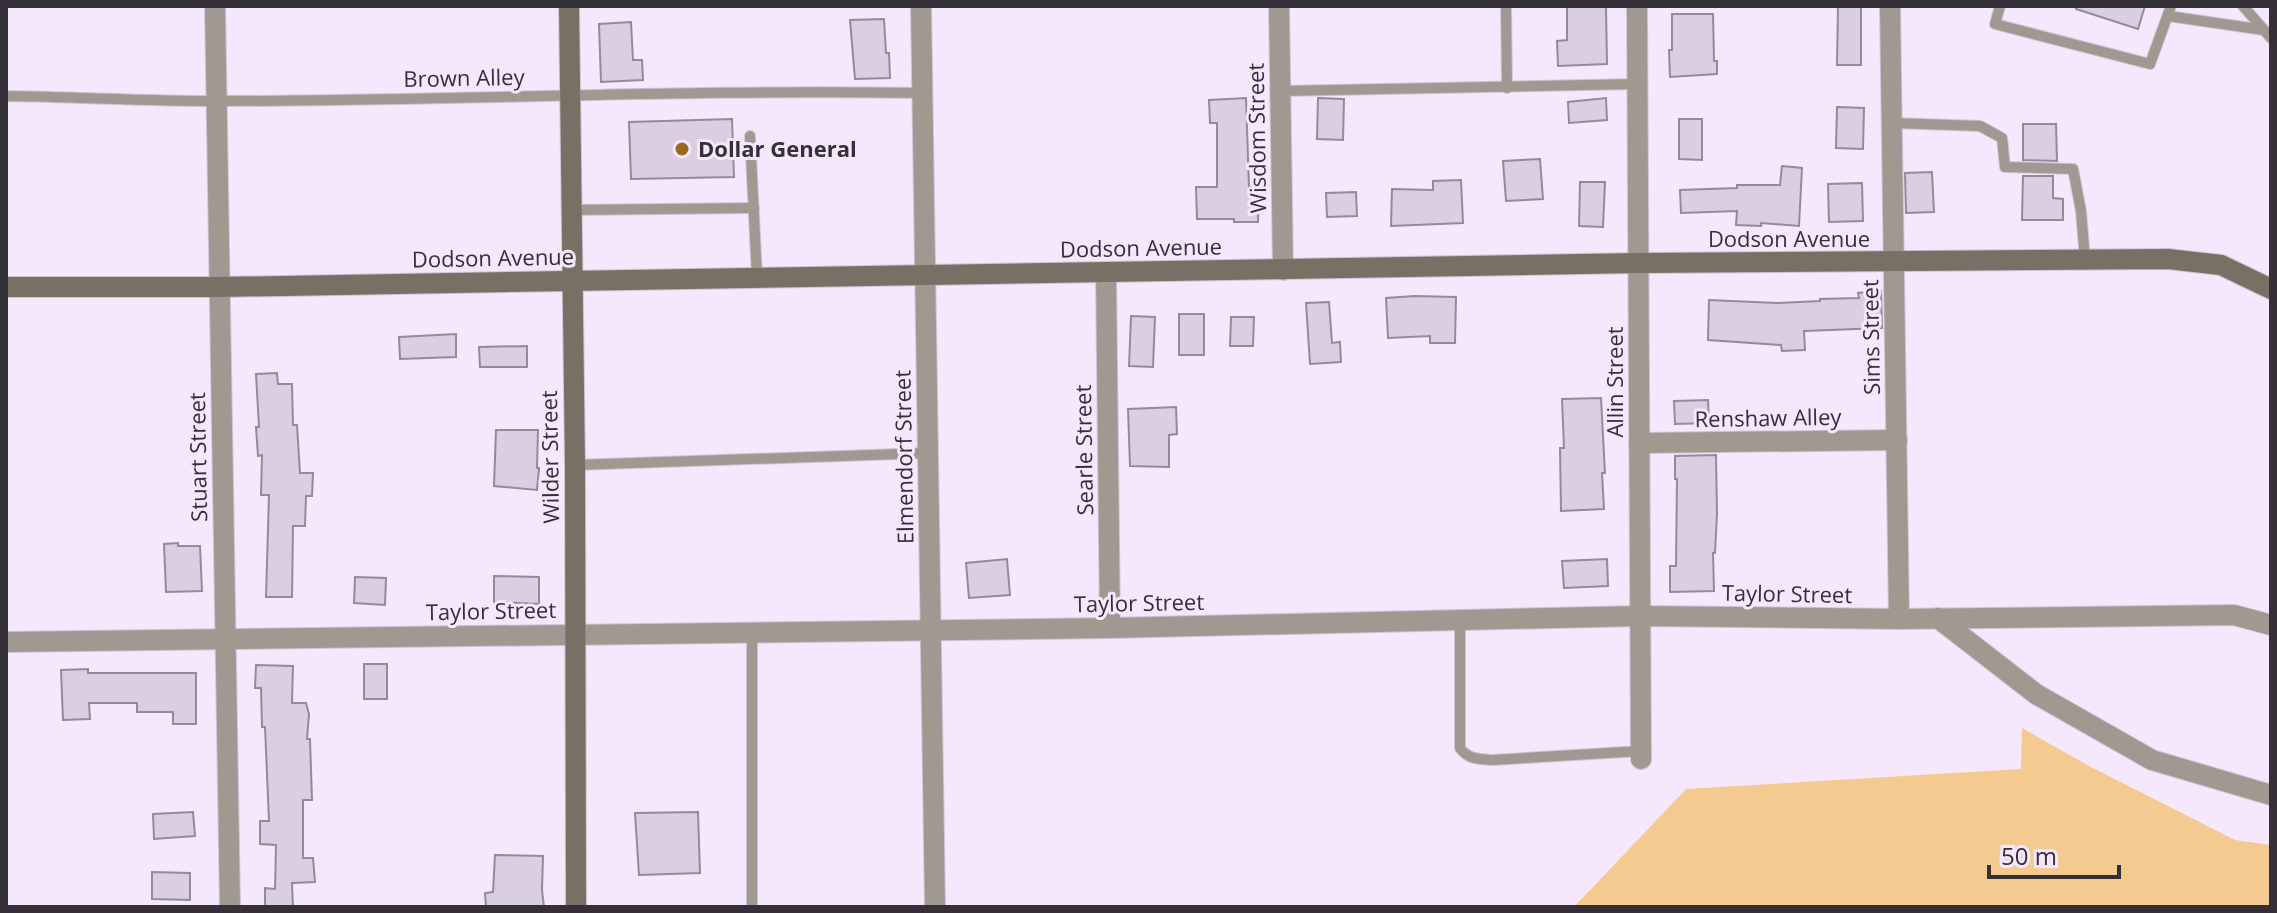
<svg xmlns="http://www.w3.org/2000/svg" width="2277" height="913" font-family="'Open Sans',sans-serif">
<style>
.green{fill:#f5ca90}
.building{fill:#dacee1;stroke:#95899b;stroke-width:2}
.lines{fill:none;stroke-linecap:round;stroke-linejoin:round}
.lane-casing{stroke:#cfc3d5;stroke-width:12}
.street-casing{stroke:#cfc3d5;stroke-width:22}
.secondary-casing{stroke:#cfc3d5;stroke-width:22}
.lane{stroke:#9f9991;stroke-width:10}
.street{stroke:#9f9991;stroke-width:20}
.secondary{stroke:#797065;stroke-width:20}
.poi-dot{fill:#9b6b1d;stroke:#f5e8fc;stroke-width:3}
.labels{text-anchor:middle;stroke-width:6;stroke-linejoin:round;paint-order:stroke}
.street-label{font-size:22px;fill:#353037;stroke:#f5e8fc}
.poi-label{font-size:22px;font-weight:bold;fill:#353037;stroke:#f5e8fc;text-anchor:start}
</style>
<rect width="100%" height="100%" fill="#f5e8fc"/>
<!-- green -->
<polygon class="green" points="2022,728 2089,766 2235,840 2271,845 2271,907 1574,907 1686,789 2021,769"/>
<!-- building -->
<g class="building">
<polygon points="1567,6 1606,7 1607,64 1558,66 1557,41 1567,40"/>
<polygon points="1838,6 1861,6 1861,65 1837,65"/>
<polygon points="2076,6 2145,6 2138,29 2076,9"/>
<polygon points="1672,14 1713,14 1714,61 1717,61 1717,74 1670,77 1669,50 1672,50"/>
<polygon points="884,19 886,53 889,53 890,78 855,79 850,20"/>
<polygon points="631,22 633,60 642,60 643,80 601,82 599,24"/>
<polygon points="1246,98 1249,187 1259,187 1258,222 1234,222 1234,219 1197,219 1196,187 1217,187 1217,123 1210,123 1209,100"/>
<polygon points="1318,98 1344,99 1343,140 1317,139"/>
<polygon points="1606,98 1607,120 1569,123 1568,102"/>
<polygon points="1837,107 1864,108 1863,149 1836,148"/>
<polygon points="732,119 734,177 631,179 629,122"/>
<polygon points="1679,119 1702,119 1702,160 1679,159"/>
<polygon points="2023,124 2056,124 2057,161 2023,160"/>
<polygon points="1540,159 1543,199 1506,201 1503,161"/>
<polygon points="1782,166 1802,168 1799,226 1761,223 1761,226 1736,225 1737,211 1681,213 1680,190 1737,188 1737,185 1780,185"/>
<polygon points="1932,172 1934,212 1906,213 1905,173"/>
<polygon points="2023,176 2053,176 2053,198 2063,199 2063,220 2022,220"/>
<polygon points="1461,180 1463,223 1391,226 1392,189 1433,190 1433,181"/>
<polygon points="1580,182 1605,182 1603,227 1579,226"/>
<polygon points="1862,183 1863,221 1829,222 1828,184"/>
<polygon points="1356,192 1357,216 1327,217 1326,193"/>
<polygon points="1881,291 1882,328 1804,331 1805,350 1782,351 1781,345 1708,340 1709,300 1777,303 1820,301 1820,299 1859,298 1858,293"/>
<polygon points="1415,296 1456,297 1455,343 1430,343 1430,336 1388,338 1386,298"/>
<polygon points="1329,302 1332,343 1340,342 1341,362 1310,364 1306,303"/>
<rect x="1179" y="314" width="25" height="41"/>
<polygon points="1131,316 1155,317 1153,367 1129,366"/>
<polygon points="1231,317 1254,317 1253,346 1230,346"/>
<polygon points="456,334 456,357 400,359 399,337"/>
<polygon points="527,346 527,367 480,367 479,347"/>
<polygon points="277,373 278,384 292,384 293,425 297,425 300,473 313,473 312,496 306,496 305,526 293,526 292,597 266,597 269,495 261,495 262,455 258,456 256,427 259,427 256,374"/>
<polygon points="1601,398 1605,473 1602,473 1604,509 1561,511 1560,448 1564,448 1562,399"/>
<polygon points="1708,400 1709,423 1675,424 1674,401"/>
<polygon points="1176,407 1177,434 1169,435 1169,467 1130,466 1128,409"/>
<polygon points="496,430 538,430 537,468 539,468 537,490 494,486"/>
<polygon points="1716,455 1717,514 1715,553 1713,553 1714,591 1670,592 1670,566 1676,566 1677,479 1675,479 1675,456"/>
<polygon points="178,543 178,546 200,546 202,591 166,592 164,544"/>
<polygon points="1007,559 1010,595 969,598 966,563"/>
<polygon points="1607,559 1608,586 1564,588 1562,561"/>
<polygon points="494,576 539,577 539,604 494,602"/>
<polygon points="355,577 386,578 385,605 354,603"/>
<rect x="364" y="664" width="23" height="35"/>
<polygon points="256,665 293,666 292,703 306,703 309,714 307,739 310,739 312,800 303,800 303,858 313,858 315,882 292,883 293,907 265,907 265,888 275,889 276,845 260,844 260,821 269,821 265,727 262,727 261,688 255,688"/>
<polygon points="88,669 88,673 196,673 196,724 173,724 173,712 137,712 137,703 89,703 90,719 63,720 61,670"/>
<polygon points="193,812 195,836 154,839 153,814"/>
<polygon points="698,812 700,873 639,875 635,813"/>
<polygon points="495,855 543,856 542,890 544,907 486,907 485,893 493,892"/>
<polygon points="152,872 190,873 190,900 152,899"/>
</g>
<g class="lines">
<!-- lane casing -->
<g class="lane-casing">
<g id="lane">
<polyline points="1506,6 1507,88"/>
<polyline points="2000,6 1995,24 2150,64 2171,6"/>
<polyline points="2243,6 2271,38"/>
<polyline points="2168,16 2264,30"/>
<polyline points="1280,91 1637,84"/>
<path d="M6 96C77 97 148 101 218 101 453 101 687 89 922 93"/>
<polyline points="1892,123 1980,126 2002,138 2005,167 2073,169 2081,211 2085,260"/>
<polyline points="750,136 757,277"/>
<polyline points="570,210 754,208"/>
<polyline points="575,465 928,453"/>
<path d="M1460 619V748C1469 760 1479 759 1493 760L1641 751"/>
<polyline points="752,907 752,632"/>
</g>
</g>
<!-- street casing -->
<g class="street-casing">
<g id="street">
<polyline points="215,6 230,907"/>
<polyline points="921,6 935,907"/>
<polyline points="1279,6 1283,270"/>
<polyline points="1637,6 1641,759"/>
<polyline points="1890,6 1899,619"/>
<polyline points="1106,272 1110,628"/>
<polyline points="1639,443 1897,440"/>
<polyline points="1938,618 2036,694 2152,760 2271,795"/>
<polyline points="6,642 1110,628 1640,616 1899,619 2234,615 2271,625"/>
</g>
</g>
<!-- secondary casing -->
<g class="secondary-casing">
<g id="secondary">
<polyline points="569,6 575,465 576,907"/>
<polyline points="6,287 219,287 1638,263 2168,259 2221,265 2271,289"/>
</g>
</g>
<!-- lane -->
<use href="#lane" class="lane"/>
<!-- street -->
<use href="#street" class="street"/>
<!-- secondary -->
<use href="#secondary" class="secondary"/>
</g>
<!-- markers -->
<circle class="poi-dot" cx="682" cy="149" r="8"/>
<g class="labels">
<!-- street labels -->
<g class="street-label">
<text transform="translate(464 78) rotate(-1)" y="8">Brown Alley</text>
<text transform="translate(1257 138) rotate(-91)" y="8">Wisdom Street</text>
<text x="1789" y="247">Dodson Avenue</text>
<text transform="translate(1141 248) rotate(-1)" y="8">Dodson Avenue</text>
<text transform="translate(493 258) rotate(-1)" y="8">Dodson Avenue</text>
<text transform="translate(1871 337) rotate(-91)" y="8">Sims Street</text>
<text transform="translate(1615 382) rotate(-90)" y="8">Allin Street</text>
<text transform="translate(1768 418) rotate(-1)" y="8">Renshaw Alley</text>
<text transform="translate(1084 450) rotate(-91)" y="8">Searle Street</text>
<text transform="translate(198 457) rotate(-91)" y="8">Stuart Street</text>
<text transform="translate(550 457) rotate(-91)" y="8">Wilder Street</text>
<text transform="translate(904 457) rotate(-91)" y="8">Elmendorf Street</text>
<text transform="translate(1787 594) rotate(1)" y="8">Taylor Street</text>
<text transform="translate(1139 603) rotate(-1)" y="8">Taylor Street</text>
<text transform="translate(491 611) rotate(-1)" y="8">Taylor Street</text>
</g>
<!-- poi labels -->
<g class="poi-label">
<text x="698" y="157">Dollar General</text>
</g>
</g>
<!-- border -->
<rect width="2277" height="913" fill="none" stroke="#353037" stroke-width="16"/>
<!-- scale -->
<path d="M1989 865v12h130v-12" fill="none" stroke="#353037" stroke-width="4"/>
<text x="2001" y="865" font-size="24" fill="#353037" stroke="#f5e8fc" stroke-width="6" paint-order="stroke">50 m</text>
</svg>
